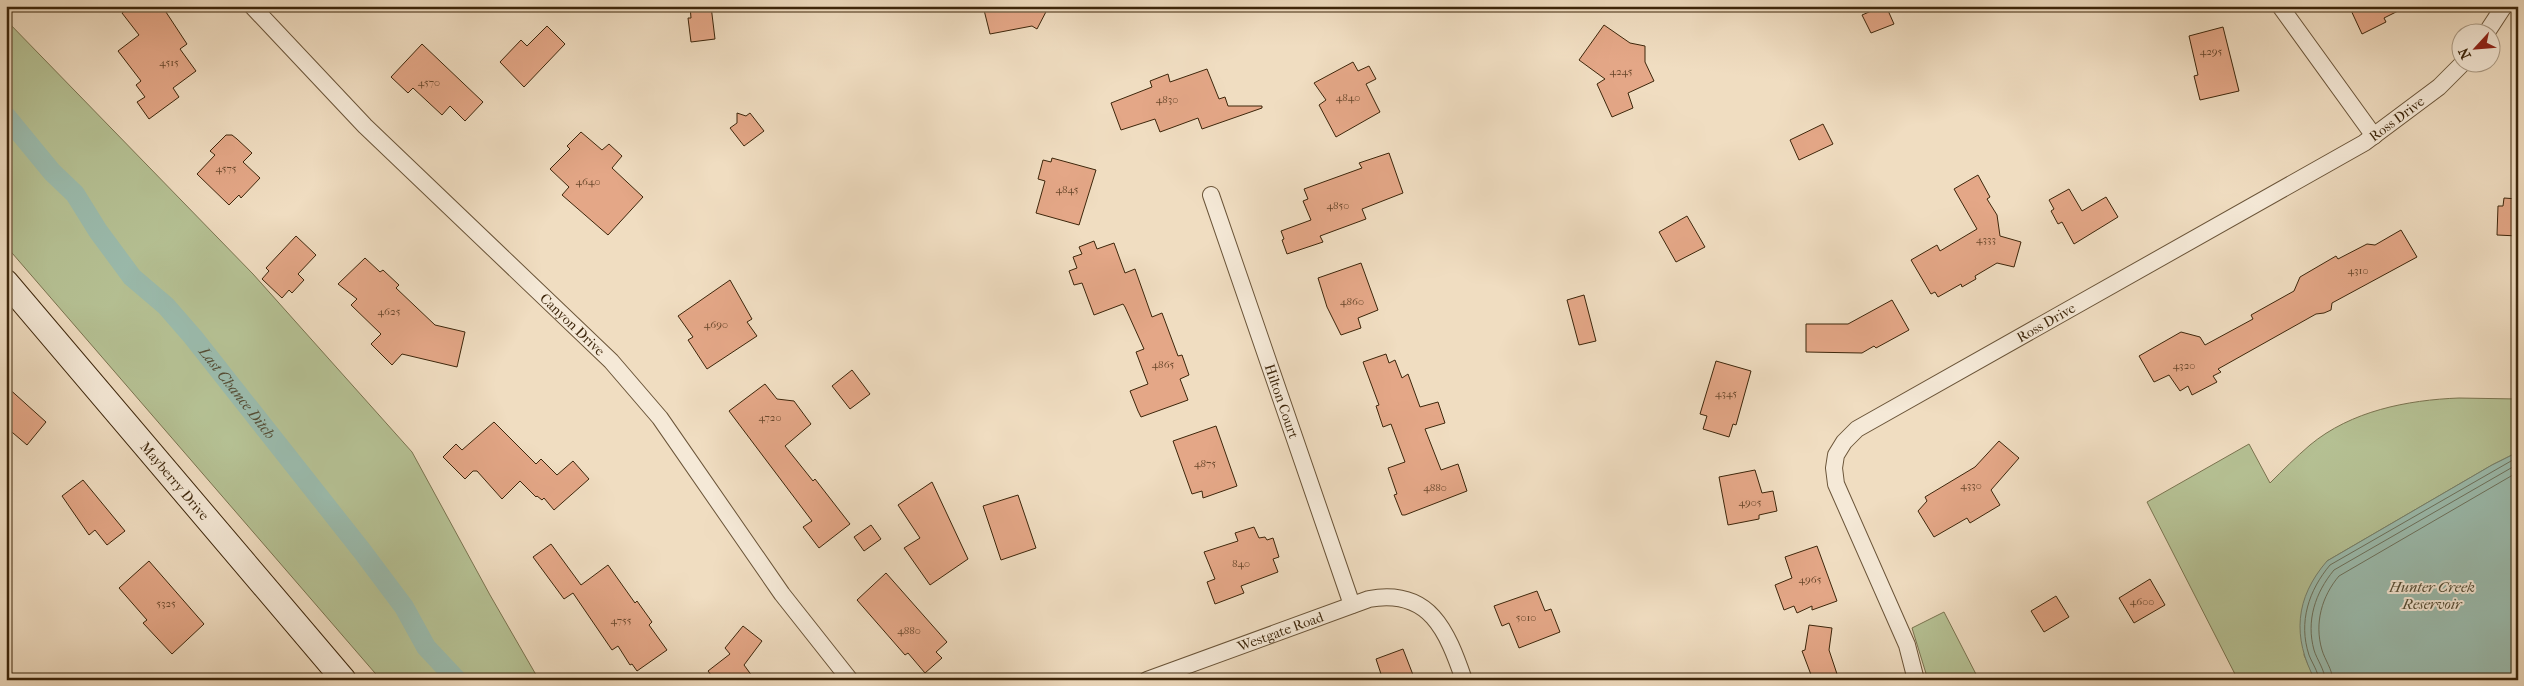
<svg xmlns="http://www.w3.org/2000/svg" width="2524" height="686" font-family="'IM FELL French Canon',serif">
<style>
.green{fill:#b6c295;stroke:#7a7450}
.water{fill:#9bbcae;stroke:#75806d}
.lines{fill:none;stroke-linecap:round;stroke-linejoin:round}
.shore{stroke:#6c715c;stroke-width:1}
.canal{stroke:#9bbcae;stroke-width:20}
.building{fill:#e4a787;stroke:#3d260b}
.minor-casing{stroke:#6a5438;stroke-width:18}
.secondary-casing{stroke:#3d260b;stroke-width:26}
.minor{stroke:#f5e9d7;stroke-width:16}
.secondary{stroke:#f5e9d7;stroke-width:24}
.labels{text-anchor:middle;stroke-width:4;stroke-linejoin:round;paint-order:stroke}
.number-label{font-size:11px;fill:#67462a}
.street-label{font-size:14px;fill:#3d260b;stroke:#f5e9d7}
.water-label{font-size:15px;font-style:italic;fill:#544c34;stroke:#f5e9d7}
</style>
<rect width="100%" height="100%" fill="#f0ddc1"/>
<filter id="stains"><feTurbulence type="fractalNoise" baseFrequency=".004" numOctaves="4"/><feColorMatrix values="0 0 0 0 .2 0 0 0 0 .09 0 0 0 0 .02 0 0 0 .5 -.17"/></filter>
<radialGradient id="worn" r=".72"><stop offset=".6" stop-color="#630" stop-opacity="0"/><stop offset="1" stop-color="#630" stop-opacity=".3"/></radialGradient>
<!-- green -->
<g class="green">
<polygon points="6,20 253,274 412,452 490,595 539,680 381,680 6,246"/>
<path d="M2459 398 2518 399V452L2492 465 2327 561 2304 655 2315 680H2238L2147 502 2249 444 2270 483C2283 470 2296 457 2310 445 2351 411 2407 400 2459 398Z"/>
<polygon points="1944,612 1979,680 1928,680 1912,628"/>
</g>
<!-- water -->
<path class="water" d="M2518 452V680H2315C2292 637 2295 598 2327 561L2492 465Z"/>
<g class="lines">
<!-- shore -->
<g class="shore">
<path d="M2319 680C2318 671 2312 663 2309 655 2298 622 2309 590 2330 565L2518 457"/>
<path d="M2325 680C2325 670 2317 660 2314 650 2306 621 2315 593 2334 570L2518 464"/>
<path d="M2333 680C2332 669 2325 660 2322 650 2314 623 2322 596 2339 576L2518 472"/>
</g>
<!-- canal -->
<path class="canal" id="s1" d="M6 116 52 172 75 194 98 231 132 277 166 306 193 337 362 551 404 607 426 647 457 680"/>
</g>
<!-- building -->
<g class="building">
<polygon points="131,6 162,6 187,44 180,49 196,71 173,88 179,97 149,119 137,102 145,97 136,85 141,81 118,51 139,35 122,13"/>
<polygon points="690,6 711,6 715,39 691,42 688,18 691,18"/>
<polygon points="983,6 1049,6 1037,29 1032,26 990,34"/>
<polygon points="1883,6 1886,6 1894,24 1871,33 1862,15"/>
<polygon points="2349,6 2408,6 2384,18 2386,22 2362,34"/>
<polygon points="1604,25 1630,43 1645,46 1645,62 1654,81 1628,93 1633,108 1612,117 1597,84 1605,79 1579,60"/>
<polygon points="547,26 565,44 524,87 500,62 521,40 527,46"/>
<polygon points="2223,27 2239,91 2200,100 2194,76 2198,75 2189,36"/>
<polygon points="422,44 483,102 465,121 450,106 442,115 413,88 408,93 391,77"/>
<polygon points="1353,62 1358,71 1369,66 1376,79 1366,84 1380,112 1336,137 1319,105 1326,100 1314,83"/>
<polygon points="1207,69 1219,99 1225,97 1228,106 1262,106 1262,108 1202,129 1198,118 1160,132 1155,119 1121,130 1111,103 1152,87 1150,81 1168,74 1170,82"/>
<polygon points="737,113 746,116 750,113 764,131 744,146 730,128 737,123"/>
<polygon points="1823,124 1833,144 1799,160 1790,140"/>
<polygon points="581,132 602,150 609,144 622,156 612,168 643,197 608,235 562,195 569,187 550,169 570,149 567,146"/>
<polygon points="226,135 232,135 237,139 252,153 243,162 260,178 241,198 239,195 229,205 197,174 215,155 210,151"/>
<polygon points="1389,153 1403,193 1362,209 1366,219 1320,236 1323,242 1287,254 1282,240 1284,239 1281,231 1311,220 1303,201 1308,199 1304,189 1362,168 1359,163"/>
<polygon points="1052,158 1096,170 1079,225 1036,213 1045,181 1038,179 1043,160 1051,162"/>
<polygon points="1978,175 1990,197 1987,199 1997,215 2000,236 2021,242 2014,267 1997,263 1975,276 1976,279 1962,287 1961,284 1938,297 1935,292 1931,294 1911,260 1937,245 1940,251 1977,229 1954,189"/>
<polygon points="2069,189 2082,211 2106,197 2118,217 2074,244 2062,222 2058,224 2051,211 2054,209 2049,200"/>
<polygon points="2504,198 2518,199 2518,236 2497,235 2498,206 2503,206"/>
<polygon points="1687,216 1705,247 1676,262 1659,232"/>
<polygon points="2401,230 2417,257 2332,303 2331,310 2324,313 2316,314 2218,369 2221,372 2213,376 2217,382 2192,395 2188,386 2180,391 2169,375 2154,382 2139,356 2181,332 2200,337 2205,345 2253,319 2251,315 2294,291 2300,277 2336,256 2338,259 2367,244 2375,245"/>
<polygon points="296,236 316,255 298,274 304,280 292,293 289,290 282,298 262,279 269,271 266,268"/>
<polygon points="1094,241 1097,249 1114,243 1125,273 1135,269 1152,317 1162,313 1178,356 1182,355 1189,375 1180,379 1188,400 1141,417 1138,411 1130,391 1148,384 1136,352 1144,349 1125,307 1123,304 1094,315 1082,283 1074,285 1069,271 1077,268 1073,257 1082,254 1079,247"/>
<polygon points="365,258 380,272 383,270 399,285 396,288 435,325 465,332 457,367 402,354 392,365 371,344 381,334 351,305 357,299 338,284"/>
<polygon points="1361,263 1378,310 1358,318 1361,328 1341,335 1327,307 1318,278"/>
<polygon points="730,280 752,319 747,322 757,336 707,369 688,340 693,337 678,316"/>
<polygon points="1584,295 1596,341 1579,345 1567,300"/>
<polygon points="1892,300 1909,330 1876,348 1874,346 1862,353 1806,352 1806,324 1848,324"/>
<polygon points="1386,354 1389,363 1395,360 1402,378 1408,374 1420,407 1438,402 1445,423 1425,429 1441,470 1458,464 1467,491 1405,515 1402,515 1394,495 1397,494 1388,468 1405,462 1391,424 1383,427 1376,406 1379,405 1363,362"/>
<polygon points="1716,361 1751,371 1736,425 1733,424 1729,437 1703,429 1707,416 1700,414"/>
<polygon points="852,370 870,394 850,409 832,386"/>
<polygon points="765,384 777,399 794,401 811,424 785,446 813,481 815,479 850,524 819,548 803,527 812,521 729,411"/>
<polygon points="6,386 46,422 27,445 6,427"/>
<polygon points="494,422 536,464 541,459 557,475 573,461 589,479 554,510 544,498 542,500 537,496 536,497 520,481 502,499 477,471 473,471 465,479 443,457 456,444 462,450"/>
<polygon points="1216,426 1237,486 1203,498 1202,491 1192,494 1173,441"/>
<polygon points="1999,441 2019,458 1991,490 2000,505 1970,523 1967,518 1934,537 1918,511 1927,501 1925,497 1975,467"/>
<polygon points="1755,470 1762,493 1773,491 1777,511 1759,515 1759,519 1728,525 1719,477"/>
<polygon points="83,480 125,531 107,545 95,530 89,535 62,496"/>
<polygon points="932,482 968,559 930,585 904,548 920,538 898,505"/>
<polygon points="1018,495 1036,548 1001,560 983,506"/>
<polygon points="871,525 881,539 864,551 854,537"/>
<polygon points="1254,527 1259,538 1265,537 1267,540 1273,538 1279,557 1273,559 1278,572 1241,586 1244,593 1215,604 1207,582 1215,579 1204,552 1238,541 1235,533"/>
<polygon points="551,544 581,585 608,565 635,603 637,601 652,622 649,625 667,650 637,671 632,664 630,665 618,646 612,650 573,593 564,599 533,557"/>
<polygon points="1817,546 1837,601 1812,610 1812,606 1797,613 1794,606 1784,610 1775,585 1792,578 1785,557"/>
<polygon points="149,561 204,624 172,654 143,623 147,620 119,588"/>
<polygon points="886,573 947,642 936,652 942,658 925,673 908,653 905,655 857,600"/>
<polygon points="2150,579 2165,605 2134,623 2119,598"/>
<polygon points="1537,591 1545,611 1551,609 1560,632 1519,648 1509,623 1502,626 1494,606"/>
<polygon points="2056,596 2069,617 2044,632 2031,611"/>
<polygon points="1809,625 1832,628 1829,650 1839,680 1813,680 1802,651 1805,650"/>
<polygon points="743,626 762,641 744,665 755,680 715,680 708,671 730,654 725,648"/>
<polygon points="1403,649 1415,680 1383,680 1376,659"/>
</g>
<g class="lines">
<!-- minor casing -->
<g class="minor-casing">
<g id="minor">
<path id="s2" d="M252 6 365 126 611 361 660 418 782 594 850 680"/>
<polyline points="2280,6 2374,136"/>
<polyline points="2487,32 2504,6"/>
<path id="s3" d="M1211 195 1352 605"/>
<path id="s4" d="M1147 680 1369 599C1430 588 1447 631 1464 680"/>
<path id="s5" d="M1916 680 1907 645 1836 484 1834 468 1836 455 1844 442 1857 429 2364 143 2439 87 2464 62"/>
</g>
</g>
<!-- secondary casing -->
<g class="secondary-casing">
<g id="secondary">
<path id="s6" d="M6 282 344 680"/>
</g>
</g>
<!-- minor -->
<use href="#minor" class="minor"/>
<!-- secondary -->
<use href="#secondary" class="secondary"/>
</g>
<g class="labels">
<!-- number labels -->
<g class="number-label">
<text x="2211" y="55">4295</text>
<text x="169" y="66">4515</text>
<text x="1621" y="75">4245</text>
<text x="429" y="86">4570</text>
<text x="1348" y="101">4840</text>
<text x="1167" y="103">4830</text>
<text x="226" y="172">4575</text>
<text x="588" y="185">4640</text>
<text x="1067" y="193">4845</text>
<text x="1338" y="209">4850</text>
<text x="1986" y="243">4333</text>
<text x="2358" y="274">4310</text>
<text x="1352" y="305">4860</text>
<text x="389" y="315">4625</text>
<text x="716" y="328">4690</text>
<text x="1163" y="368">4865</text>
<text x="2184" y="369">4320</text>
<text x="1726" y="397">4345</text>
<text x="770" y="421">4720</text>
<text x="1205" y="467">4875</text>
<text x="1971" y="489">4330</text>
<text x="1435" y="491">4880</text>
<text x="1750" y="506">4905</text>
<text x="1241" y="567">840</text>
<text x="1810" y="583">4965</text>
<text x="2142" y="605">4600</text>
<text x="166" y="607">5325</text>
<text x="1526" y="621">5010</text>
<text x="621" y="624">4755</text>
<text x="909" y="634">4880</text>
</g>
<!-- street labels -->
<g class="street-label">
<text dy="5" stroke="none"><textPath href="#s5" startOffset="898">Ross Drive</textPath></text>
<text dy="5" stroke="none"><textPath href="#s5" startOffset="492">Ross Drive</textPath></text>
<text dy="5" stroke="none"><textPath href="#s2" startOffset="452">Canyon Drive</textPath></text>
<text dy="5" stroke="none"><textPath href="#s3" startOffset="218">Hilton Court</textPath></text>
<text dy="5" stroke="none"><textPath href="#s6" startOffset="261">Mayberry Drive</textPath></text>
<text dy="5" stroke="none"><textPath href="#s4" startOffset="142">Westgate Road</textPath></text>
</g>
<!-- water labels -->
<g class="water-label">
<text dy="5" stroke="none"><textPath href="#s1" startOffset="362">Last Chance Ditch</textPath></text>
<text x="2432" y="592">Hunter Creek<tspan x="2432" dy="17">Reservoir</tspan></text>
</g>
</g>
<!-- margin -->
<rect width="2524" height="686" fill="none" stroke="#f0ddc1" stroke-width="25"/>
<rect x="8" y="8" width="2509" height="671" fill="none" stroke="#3d260b" stroke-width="2.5"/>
<rect x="12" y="12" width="2499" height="661" fill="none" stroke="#3d260b"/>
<!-- north arrow -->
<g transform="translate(2476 48) rotate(244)"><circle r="24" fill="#f5e9d7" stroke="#ab9b85"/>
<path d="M0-4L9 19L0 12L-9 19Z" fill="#8f2418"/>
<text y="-8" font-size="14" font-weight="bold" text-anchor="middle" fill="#3d260b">N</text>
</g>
<rect width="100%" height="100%" filter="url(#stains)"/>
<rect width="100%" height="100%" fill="url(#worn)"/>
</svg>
